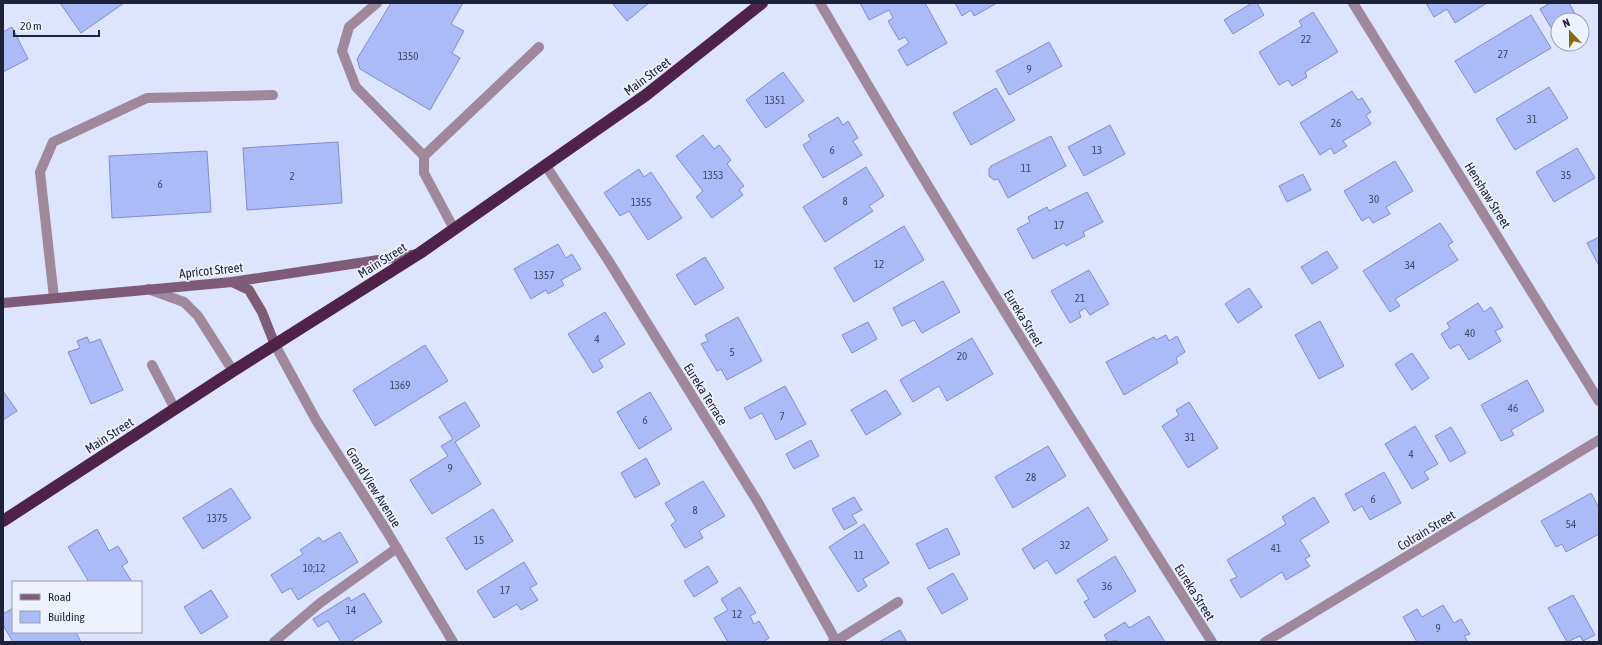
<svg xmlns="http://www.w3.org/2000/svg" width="1602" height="645" font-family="'Asap Condensed',sans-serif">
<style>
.building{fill:#abbbf8;stroke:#7f8ec9}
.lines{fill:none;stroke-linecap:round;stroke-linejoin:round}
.lane{stroke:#a0889c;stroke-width:10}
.street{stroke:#a0889c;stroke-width:10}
.secondary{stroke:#7e5c78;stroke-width:10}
.highway{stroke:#4f2249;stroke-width:12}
.labels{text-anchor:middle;stroke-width:3.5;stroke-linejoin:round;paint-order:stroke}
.number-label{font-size:11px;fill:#404869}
.street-label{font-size:13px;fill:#1d2239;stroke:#eef2ff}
</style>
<rect width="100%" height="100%" fill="#dde4fe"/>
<!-- building -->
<g class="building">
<polygon points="60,3 124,3 81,33"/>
<polygon points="391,3 463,3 451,24 464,31 452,53 460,58 430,110 360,69 357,59"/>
<polygon points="612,3 649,3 627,21"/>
<polygon points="860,3 925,3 947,43 907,66 898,50 909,43 905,37 899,40 888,21 893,18 889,10 869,20"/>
<polygon points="955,3 997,3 974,16 971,10 962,16"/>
<polygon points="1252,3 1257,3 1264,15 1233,34 1224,20"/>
<polygon points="1426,3 1487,3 1455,23 1447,9 1434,17"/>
<polygon points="1550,3 1569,3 1577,17 1571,20 1558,20 1558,28 1553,31 1540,9"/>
<polygon points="1313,12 1338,52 1305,72 1307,77 1292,86 1288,80 1279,85 1259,52 1302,26 1299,21"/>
<polygon points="1531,15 1551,48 1475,93 1455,61"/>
<polygon points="12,27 28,59 3,72 3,32"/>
<polygon points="1049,42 1062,66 1009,95 996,71"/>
<polygon points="783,72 804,101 766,128 746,100"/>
<polygon points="1549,87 1568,118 1515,150 1496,119"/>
<polygon points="996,88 1015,120 971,145 953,113"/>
<polygon points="1352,91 1358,100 1362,98 1371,112 1366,115 1371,124 1343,141 1347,146 1334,154 1331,148 1320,155 1300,123"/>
<polygon points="838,117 843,125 848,121 858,138 853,141 862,155 823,178 803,145 811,140 808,135"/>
<polygon points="1110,125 1125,154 1084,176 1068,147"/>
<polygon points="703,135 714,149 719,145 731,160 727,164 744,186 739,190 743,195 712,218 696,197 703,191 676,156"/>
<polygon points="1051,136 1066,166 1008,198 998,179 994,180 989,176 989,169 991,166"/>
<polygon points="338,142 342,203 247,210 243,148"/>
<polygon points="1577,148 1595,178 1554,202 1536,172"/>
<polygon points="207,151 211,212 112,218 109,156"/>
<polygon points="1395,161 1413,191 1386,207 1390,214 1373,223 1369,217 1362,221 1344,191"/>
<polygon points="866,167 884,196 869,206 873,211 825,242 803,207"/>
<polygon points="639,169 644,177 651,172 682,218 648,240 629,211 620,216 604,193"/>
<polygon points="1303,174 1311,190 1287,202 1279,186"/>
<polygon points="1087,192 1103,222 1083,232 1085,236 1066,246 1064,243 1033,259 1017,229 1030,222 1028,217 1047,207 1049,211"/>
<polygon points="1440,223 1453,242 1448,245 1458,260 1395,299 1400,306 1390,312 1363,271"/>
<polygon points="904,226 924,260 854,302 834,268"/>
<polygon points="1599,237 1599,266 1587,243"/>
<polygon points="558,244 566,258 572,254 581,269 561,280 564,285 548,294 546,290 531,299 514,269"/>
<polygon points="1327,251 1338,268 1312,284 1301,267"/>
<polygon points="705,257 724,288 695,305 676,275"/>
<polygon points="1089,270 1109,304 1090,315 1085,308 1079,312 1081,317 1070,323 1051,291"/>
<polygon points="943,281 960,312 922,333 914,320 902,326 893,308"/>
<polygon points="1249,288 1262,307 1238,323 1225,304"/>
<polygon points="1478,303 1484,312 1491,307 1503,327 1495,331 1501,341 1469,360 1459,344 1450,349 1441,334 1450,328 1447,323"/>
<polygon points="605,312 625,344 599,360 603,367 593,373 568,334"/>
<polygon points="738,317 762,361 727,380 721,369 717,371 701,344 708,341 705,335"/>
<polygon points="1320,321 1344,366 1319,379 1295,335"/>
<polygon points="868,322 877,339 852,353 842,335"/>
<polygon points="1166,335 1169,341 1177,336 1185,352 1176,358 1178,363 1124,395 1106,362 1154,337 1156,340"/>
<polygon points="87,337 90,343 100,339 123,390 91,404 68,352 80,348 77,341"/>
<polygon points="972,338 993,374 947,401 939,386 913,402 900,380"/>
<polygon points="425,345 448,381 375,426 353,390"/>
<polygon points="1412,353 1429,378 1412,390 1395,364"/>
<polygon points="1527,380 1544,411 1511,430 1514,435 1501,441 1481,405"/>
<polygon points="785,386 806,424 776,440 762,413 750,419 744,408"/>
<polygon points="886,390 901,414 866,435 851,410"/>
<polygon points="3,391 17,411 3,420"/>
<polygon points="650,392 672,429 639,449 617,412"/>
<polygon points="465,402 480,426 455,442 481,484 432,514 410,480 448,456 441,446 453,439 439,417"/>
<polygon points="1189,402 1218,448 1188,468 1162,426 1179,415 1176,410"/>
<polygon points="1415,426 1438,464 1424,472 1429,479 1412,489 1385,444"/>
<polygon points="1451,427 1466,453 1450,462 1435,436"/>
<polygon points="811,440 819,456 794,469 786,454"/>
<polygon points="1048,446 1066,476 1013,508 995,477"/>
<polygon points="646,458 660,484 635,498 621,473"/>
<polygon points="1384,472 1401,503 1370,520 1362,506 1354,511 1345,494"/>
<polygon points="703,481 725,516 699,531 703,538 685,548 671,525 676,521 665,503"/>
<polygon points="231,488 251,518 203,549 183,518"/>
<polygon points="1591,493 1599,508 1599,534 1566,552 1562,544 1556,547 1541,521"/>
<polygon points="854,497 862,510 852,515 857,523 844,530 832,509"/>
<polygon points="1314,497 1329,522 1300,540 1310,556 1305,559 1310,566 1286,580 1282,572 1241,598 1230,580 1237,577 1227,560 1286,524 1282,517"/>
<polygon points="1088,507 1108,540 1056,574 1047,560 1034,569 1022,549"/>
<polygon points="493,509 513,541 466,570 446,538"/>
<polygon points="864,524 889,563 863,579 867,586 858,592 829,547"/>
<polygon points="947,528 960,554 929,569 916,544"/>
<polygon points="97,529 109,551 118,546 128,562 122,566 132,582 89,582 68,547"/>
<polygon points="340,532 358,562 298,600 291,588 282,593 271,575 303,554 300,550 319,537 323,542"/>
<polygon points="1115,556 1136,591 1094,618 1084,602 1089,599 1077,580"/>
<polygon points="524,562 537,584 530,588 538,600 521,610 517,604 494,618 477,591"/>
<polygon points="708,566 718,582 694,597 684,581"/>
<polygon points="953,573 968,599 942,614 927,588"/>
<polygon points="740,587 756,613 750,616 754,624 759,621 769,638 763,642 728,642 714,618 728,610 721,599"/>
<polygon points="211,590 228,617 201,634 184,607"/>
<polygon points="364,593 382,622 350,642 341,642 328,621 318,627 313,619 349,597 351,601"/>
<polygon points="1573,595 1595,635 1583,641 1580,636 1567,642 1548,608"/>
<polygon points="1443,605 1454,623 1461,619 1470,634 1464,636 1468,642 1417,642 1403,617 1417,609 1422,617"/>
<polygon points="13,608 13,632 76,632 81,642 13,642 3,625 3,614"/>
<polygon points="1149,616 1165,642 1118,642 1117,640 1108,642 1104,635 1125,622 1129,628"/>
<polygon points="900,630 907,642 879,642"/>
</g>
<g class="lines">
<!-- lane -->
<g class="lane">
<polyline points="377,3 349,27 342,51 356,87 424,156"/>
<polyline points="454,229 424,173 424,156 539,47"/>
<polyline points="54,298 40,172 53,142 147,98 273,95"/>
<polyline points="152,365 175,409"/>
<polyline points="274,642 320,603 397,548"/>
</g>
<!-- street -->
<g class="street">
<path d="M820 3C945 219 1078 431 1212 642"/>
<polyline points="1353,3 1599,401"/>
<polyline points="546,166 608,260 759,504 836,641 833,642"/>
<polyline points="148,289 184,302 198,316 233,371"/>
<polyline points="275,345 316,420 386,530 453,642"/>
<polyline points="836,641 898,602"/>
<polyline points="1265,642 1599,440"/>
</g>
<!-- secondary -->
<g class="secondary">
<polyline points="232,282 249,290 262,312 275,345"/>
<polyline points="3,303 232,282 418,254"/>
</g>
<!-- highway -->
<polyline class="highway" points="3,521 233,371 420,253 646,95 762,3"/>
</g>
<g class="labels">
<!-- number labels -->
<g class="number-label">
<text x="1306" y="43">22</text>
<text x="1503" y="58">27</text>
<text x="408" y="60">1350</text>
<text x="1029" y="73">9</text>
<text x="775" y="104">1351</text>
<text x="1532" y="123">31</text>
<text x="1336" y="127">26</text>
<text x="832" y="154">6</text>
<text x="1097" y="154">13</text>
<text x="1026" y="172">11</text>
<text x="713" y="179">1353</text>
<text x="1566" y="179">35</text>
<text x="292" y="180">2</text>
<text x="160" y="188">6</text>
<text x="1374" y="203">30</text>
<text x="845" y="205">8</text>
<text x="641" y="206">1355</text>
<text x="1059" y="229">17</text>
<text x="879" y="268">12</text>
<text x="1410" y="269">34</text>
<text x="544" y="279">1357</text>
<text x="1080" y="302">21</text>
<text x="1470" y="337">40</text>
<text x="597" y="343">4</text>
<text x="732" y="356">5</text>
<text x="962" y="360">20</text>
<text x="400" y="389">1369</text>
<text x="1513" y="412">46</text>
<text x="782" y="420">7</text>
<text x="645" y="424">6</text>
<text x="1190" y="441">31</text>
<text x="1411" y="458">4</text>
<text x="450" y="472">9</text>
<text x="1031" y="481">28</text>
<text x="1373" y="503">6</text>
<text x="695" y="514">8</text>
<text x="217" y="522">1375</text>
<text x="1571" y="528">54</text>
<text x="479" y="544">15</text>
<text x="1065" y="549">32</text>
<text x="1276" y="552">41</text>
<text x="859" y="559">11</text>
<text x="314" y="572">10;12</text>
<text x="1107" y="590">36</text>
<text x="505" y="594">17</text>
<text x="351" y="614">14</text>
<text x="737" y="618">12</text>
<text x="1438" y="632">9</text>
</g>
<!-- street labels -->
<g class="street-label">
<text transform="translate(647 76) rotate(-37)" y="5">Main Street</text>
<text transform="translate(1488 195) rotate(58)" y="5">Henshaw Street</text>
<text transform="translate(382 260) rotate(-32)" y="5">Main Street</text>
<text transform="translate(211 270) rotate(-6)" y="5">Apricot Street</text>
<text transform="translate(1024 318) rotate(59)" y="5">Eureka Street</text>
<text transform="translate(706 394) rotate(58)" y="5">Eureka Terrace</text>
<text transform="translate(109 435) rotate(-33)" y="5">Main Street</text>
<text transform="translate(374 487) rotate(58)" y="5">Grand View Avenue</text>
<text transform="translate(1426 530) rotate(-31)" y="5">Colrain Street</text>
<text transform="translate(1195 592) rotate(58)" y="5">Eureka Street</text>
</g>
</g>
<!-- border -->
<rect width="1602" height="645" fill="none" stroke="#1d2239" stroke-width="8"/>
<!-- legend -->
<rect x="12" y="581" width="130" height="52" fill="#eef2ff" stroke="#9a9fb0"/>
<rect x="20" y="594" width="20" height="6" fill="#7e5c78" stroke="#9a9fb0"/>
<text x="48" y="601" font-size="12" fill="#1d2239">Road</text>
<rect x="20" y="611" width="20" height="12" fill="#abbbf8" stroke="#9a9fb0"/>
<text x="48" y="621" font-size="12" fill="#1d2239">Building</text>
<!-- north arrow -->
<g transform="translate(1570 32) rotate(338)"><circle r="19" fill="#eef2ff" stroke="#9a9fb0"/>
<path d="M0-3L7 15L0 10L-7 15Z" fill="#856c09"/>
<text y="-6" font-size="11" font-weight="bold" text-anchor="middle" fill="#1d2239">N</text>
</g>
<!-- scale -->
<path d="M14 30v6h85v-6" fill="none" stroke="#1d2239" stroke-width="2"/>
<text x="20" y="30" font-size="12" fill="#1d2239" stroke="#eef2ff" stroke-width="3" paint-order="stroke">20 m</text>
</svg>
